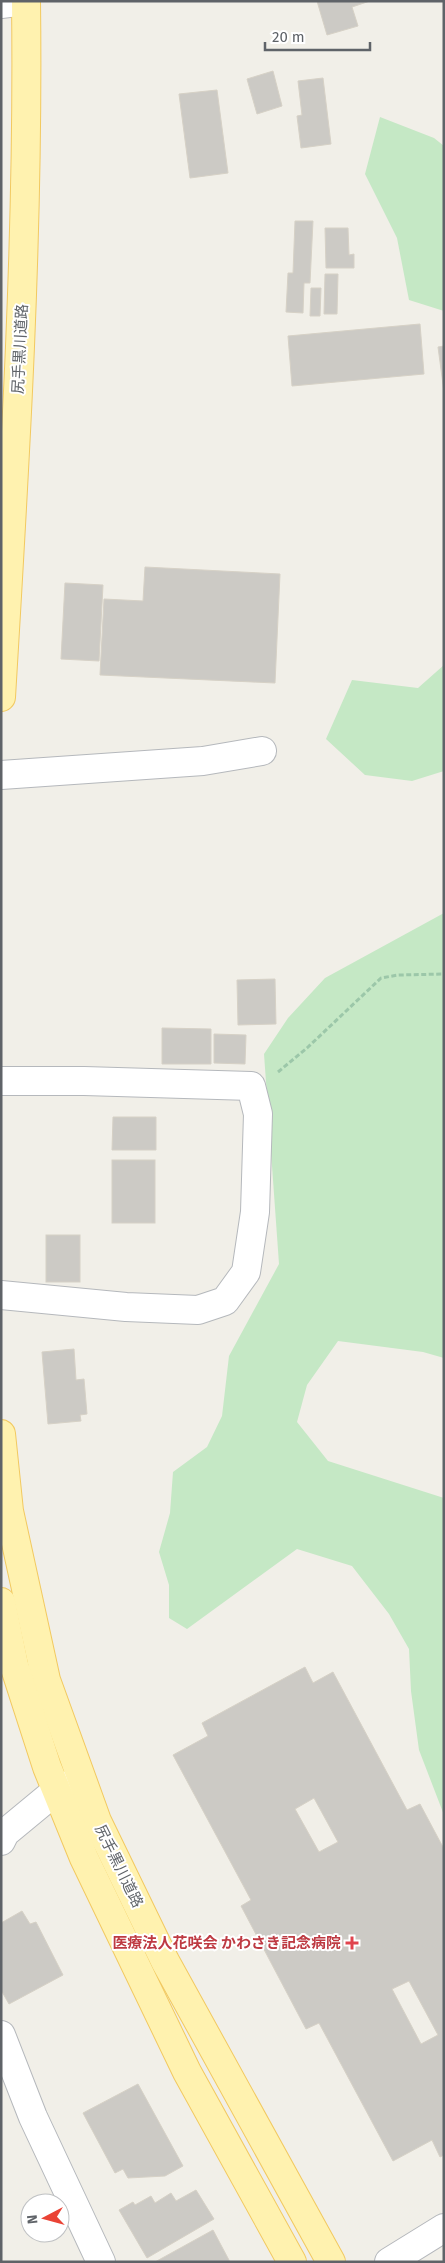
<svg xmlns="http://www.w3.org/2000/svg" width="445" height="2263" font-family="'Fira Sans','Noto Sans JP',sans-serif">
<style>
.green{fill:#c5e8c5}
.building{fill:#cccac5;stroke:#d6d1c6;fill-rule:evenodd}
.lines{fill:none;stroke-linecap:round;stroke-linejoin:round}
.minor-casing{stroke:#b5b8bc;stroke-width:30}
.major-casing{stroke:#f2c960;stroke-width:30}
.path{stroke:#9cc7a9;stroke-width:3;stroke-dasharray:5 2.5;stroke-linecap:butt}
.minor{stroke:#fff;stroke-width:28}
.major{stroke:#fff2af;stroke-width:28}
.health-dot{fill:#e0444e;stroke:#fff;stroke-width:2}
.labels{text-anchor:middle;stroke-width:4;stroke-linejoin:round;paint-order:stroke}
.street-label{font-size:15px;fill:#5f6368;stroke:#fff}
.health-label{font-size:15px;font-weight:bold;fill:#be3a42;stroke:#fff;text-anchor:end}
</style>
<rect width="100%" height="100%" fill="#f1efe8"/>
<!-- green -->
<g class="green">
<polygon points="380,117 434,138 444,146 444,311 409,300 397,238 365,174"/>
<polygon points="444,665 444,771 412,781 365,775 326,739 352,680 418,688"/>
<polygon points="444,913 444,1358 423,1352 338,1341 307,1385 297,1422 328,1461 444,1498 444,1815 419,1750 411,1691 409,1649 389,1614 352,1566 297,1549 187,1629 169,1618 169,1585 159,1552 170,1513 173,1472 207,1447 222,1416 229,1356 279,1264 264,1054 288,1018 325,978"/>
</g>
<!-- building -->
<g class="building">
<polygon points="317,1 370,1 352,7 358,26 327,35"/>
<polygon points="273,71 282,106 257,114 247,79"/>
<polygon points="323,78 331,144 301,148 297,116 302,115 298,81"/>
<polygon points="217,90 228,173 190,178 179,94"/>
<polygon points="295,221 313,221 310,283 304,283 303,313 286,312 288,273 293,273"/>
<polygon points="325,228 348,228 349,255 354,254 354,268 326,268"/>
<polygon points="325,274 338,274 337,314 324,314"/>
<polygon points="311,288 321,288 320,316 310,316"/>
<polygon points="420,324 424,374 292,386 288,336"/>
<polygon points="444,346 444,392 438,347"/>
<polygon points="145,567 280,574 275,683 100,675 104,599 143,601"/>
<polygon points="65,583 103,585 99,661 61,659"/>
<polygon points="275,979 276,1024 238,1025 237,980"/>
<polygon points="162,1028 211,1029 211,1064 162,1064"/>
<polygon points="214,1034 246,1035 245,1064 214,1063"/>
<polygon points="113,1117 156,1117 156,1150 112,1150"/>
<rect x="112" y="1160" width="43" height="63"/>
<rect x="46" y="1235" width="34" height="47"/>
<polygon points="74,1349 76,1380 84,1379 87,1414 80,1415 81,1421 48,1424 42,1352"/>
<path d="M305 1667 313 1683 333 1672 407 1810 420 1804 444 1849V2155L440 2157 432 2140 393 2161 319 2023 306 2029 241 1906 251 1900 173 1755 208 1736 202 1723ZM314 1798 338 1842 319 1852 295 1809ZM409 1981 438 2035 421 2044 392 1989Z"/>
<polygon points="22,1911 30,1924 36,1922 63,1975 9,2004 1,1990 1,1923"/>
<polygon points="138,2084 183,2166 165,2176 128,2178 123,2169 115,2173 83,2113"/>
<polygon points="196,2190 214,2219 147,2258 119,2210 133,2202 135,2205 151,2196 155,2203 171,2193 176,2201"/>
<polygon points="213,2230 230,2262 155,2262"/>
</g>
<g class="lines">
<!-- minor casing -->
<g class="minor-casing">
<g id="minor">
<polyline points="1,4 25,1"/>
<polyline points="1,775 203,761 262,751"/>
<polyline points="1,1081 84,1081 251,1086 258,1114 255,1212 246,1272 225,1301 198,1310 126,1307 1,1295"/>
<polyline points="1,1841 5,1833 57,1790 78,1781"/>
<polyline points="1,2035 33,2117 101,2262"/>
<polyline points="389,2262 444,2228"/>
</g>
</g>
<!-- major casing -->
<g class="major-casing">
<g id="major">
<path d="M1 697C15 465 29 234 26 1"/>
<polyline points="1,1434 9,1511 46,1680 97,1821 165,1961 331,2262"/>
<polyline points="1,1602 14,1665 47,1767 84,1858 187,2072 292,2262"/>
</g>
</g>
<!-- path -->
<polyline class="path" points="278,1072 307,1048 381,978 398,975 444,974"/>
<!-- minor -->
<use href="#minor" class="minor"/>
<!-- major -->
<use href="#major" class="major"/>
</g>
<!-- markers -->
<path class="health-dot" d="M349.5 1935.5h5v5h5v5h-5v5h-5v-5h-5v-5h5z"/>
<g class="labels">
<!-- street labels -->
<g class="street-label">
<text transform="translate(20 349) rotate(-87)" y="5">尻手黒川道路</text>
<text transform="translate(119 1866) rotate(64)" y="5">尻手黒川道路</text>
</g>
<!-- health labels -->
<g class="health-label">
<text x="341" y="1948">医療法人花咲会 かわさき記念病院</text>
</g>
</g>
<!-- border -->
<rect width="445" height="2263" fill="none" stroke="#5f6368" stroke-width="5"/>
<!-- north arrow -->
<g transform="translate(45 2218) rotate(264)"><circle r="24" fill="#ffffff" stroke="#bfc1c3"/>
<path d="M0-4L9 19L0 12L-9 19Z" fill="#ea4335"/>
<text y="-8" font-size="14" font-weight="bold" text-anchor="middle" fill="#5f6368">N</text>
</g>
<!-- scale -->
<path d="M265 42v8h105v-8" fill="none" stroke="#5f6368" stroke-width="2.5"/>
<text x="272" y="42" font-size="15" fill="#5f6368" stroke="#ffffff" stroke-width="4" paint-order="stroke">20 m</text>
</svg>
